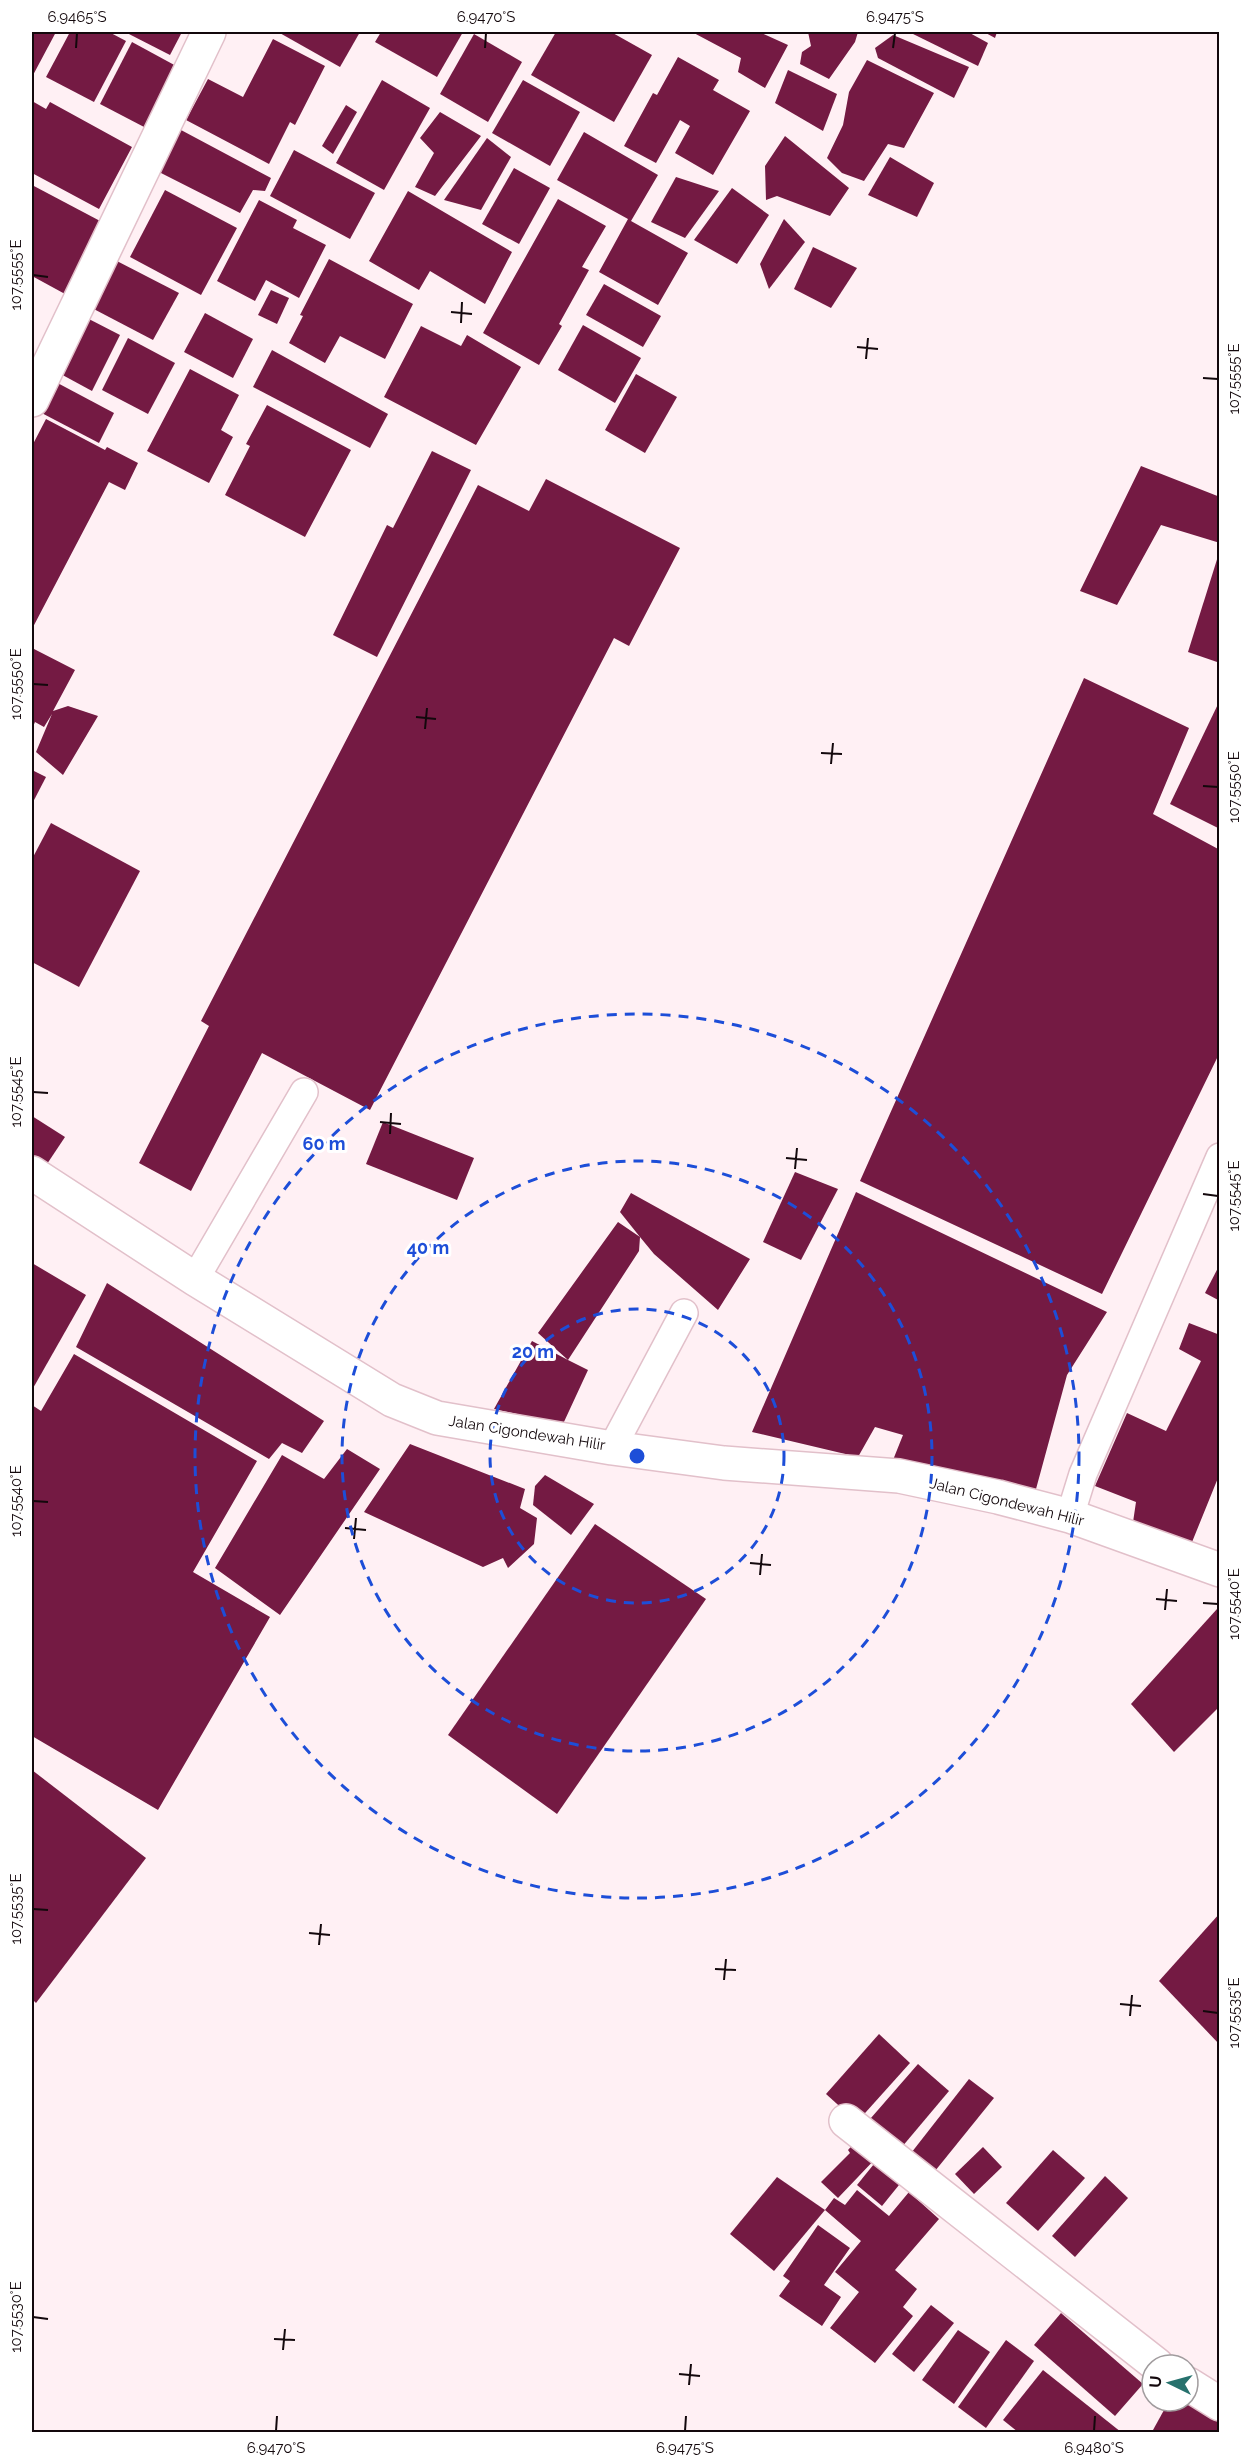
<svg xmlns="http://www.w3.org/2000/svg" width="1251" height="2464" font-family="Raleway,sans-serif">
<style>
.building{fill:#741a43}
.lines{fill:none;stroke-linecap:round;stroke-linejoin:round}
.service-casing{stroke:#e2c0ca;stroke-width:30}
.minor-casing{stroke:#e2c0ca;stroke-width:36}
.tertiary-casing{stroke:#e2c0ca;stroke-width:36}
.service{stroke:#fff;stroke-width:27}
.minor{stroke:#fff;stroke-width:33}
.tertiary{stroke:#fff;stroke-width:33}
.ticks{fill:none;stroke:#13080c;stroke-width:2}
.ring{fill:none;stroke:#1d4ed8;stroke-width:3;stroke-dasharray:10 8}
.labels{text-anchor:middle;stroke-width:6;stroke-linejoin:round;paint-order:stroke}
.street-label{font-size:15px;fill:#13080c;stroke:#fff}
.centre{fill:#1d4ed8;stroke:#fff;stroke-width:3}
.ring-label{font-size:18px;text-anchor:middle;font-weight:bold;fill:#1d4ed8;stroke:#fff;stroke-width:6;stroke-linejoin:round;paint-order:stroke}
.neatline{fill:none;stroke:#13080c;stroke-width:2}
.ticks-label{font-size:15px;text-anchor:middle;fill:#13080c}
</style>
<rect width="100%" height="100%" fill="#fff0f4"/>
<!-- building -->
<g class="building">
<polygon points="32,32 56,32 32,77"/>
<polygon points="70,32 109,32 126,41 94,102 46,77"/>
<polygon points="125,32 182,32 170,55"/>
<polygon points="278,32 360,32 340,67"/>
<polygon points="381,32 463,32 437,77 375,42"/>
<polygon points="556,32 611,32 652,55 614,122 531,75"/>
<polygon points="692,32 759,32 788,45 765,88 738,72 741,58"/>
<polygon points="808,32 858,32 855,42 829,79 800,64 802,52 811,46"/>
<polygon points="909,32 968,32 988,43 978,66"/>
<polygon points="984,32 997,32 995,38"/>
<polygon points="474,34 522,62 488,122 440,94"/>
<polygon points="893,35 969,67 954,98 878,58 875,48"/>
<polygon points="273,39 325,66 295,125 290,122 269,164 186,120 208,79 243,97"/>
<polygon points="132,42 178,67 146,128 100,104"/>
<polygon points="678,57 719,80 713,90 750,111 713,175 675,153 690,126 680,120 656,163 624,146 653,93 657,95"/>
<polygon points="867,60 934,93 904,148 888,144 864,181 842,173 827,158 843,125 849,92"/>
<polygon points="788,70 837,94 823,131 775,103"/>
<polygon points="382,80 430,108 384,190 336,163"/>
<polygon points="523,80 580,112 550,166 492,133"/>
<polygon points="32,101 46,109 50,102 132,147 99,209 32,173"/>
<polygon points="346,105 357,112 333,154 322,146"/>
<polygon points="440,112 481,136 435,196 415,187 434,153 420,138"/>
<polygon points="181,130 271,178 265,191 253,190 240,213 159,172"/>
<polygon points="584,132 658,175 631,221 688,253 658,305 599,272 628,219 557,180"/>
<polygon points="785,136 849,188 830,216 777,196 766,200 765,166"/>
<polygon points="487,138 511,157 481,210 444,200"/>
<polygon points="294,150 375,193 350,239 270,196"/>
<polygon points="890,157 934,183 917,217 868,195"/>
<polygon points="514,168 550,188 519,244 482,224"/>
<polygon points="676,177 719,191 685,238 651,222"/>
<polygon points="32,185 102,222 65,294 32,276"/>
<polygon points="732,188 769,215 737,264 694,240"/>
<polygon points="165,190 237,228 201,295 130,257"/>
<polygon points="408,191 512,252 485,304 430,271 419,290 369,261"/>
<polygon points="558,199 606,226 582,267 589,270 559,324 562,326 539,365 483,333"/>
<polygon points="259,200 297,220 293,228 326,245 299,298 266,280 255,301 217,281"/>
<polygon points="784,219 805,242 769,289 760,264"/>
<polygon points="813,247 857,268 831,308 794,289"/>
<polygon points="113,259 179,293 153,340 88,306"/>
<polygon points="329,259 413,304 385,359 340,336 325,363 289,343 303,316 300,315"/>
<polygon points="604,284 661,316 643,347 586,315"/>
<polygon points="271,290 289,298 277,324 258,315"/>
<polygon points="205,313 253,339 233,378 184,352"/>
<polygon points="85,317 120,335 92,391 57,372"/>
<polygon points="583,325 641,358 615,403 558,370"/>
<polygon points="421,326 461,346 467,335 521,367 476,445 384,397"/>
<polygon points="128,338 175,363 148,414 102,390"/>
<polygon points="272,350 388,414 370,448 253,387"/>
<polygon points="190,369 239,395 221,430 233,437 209,483 147,451"/>
<polygon points="636,374 677,397 645,453 605,430"/>
<polygon points="50,379 114,413 99,443 34,409"/>
<polygon points="267,405 351,450 305,537 225,495 250,446 246,444"/>
<polygon points="46,419 105,450 107,447 138,463 125,490 109,482 32,629 32,446"/>
<polygon points="432,451 471,470 377,657 333,635 387,525 393,528"/>
<polygon points="1141,466 1220,497 1220,543 1161,525 1117,605 1080,591"/>
<polygon points="546,479 680,548 629,646 614,638 370,1110 262,1053 191,1191 139,1163 209,1026 201,1021 478,485 529,511"/>
<polygon points="1219,553 1220,553 1220,663 1188,652"/>
<polygon points="34,649 75,670 53,711 68,706 98,716 63,775 36,752 52,714 44,727 35,722 32,729 32,653"/>
<polygon points="1084,678 1189,728 1153,814 1220,850 1220,1052 1102,1294 860,1181"/>
<polygon points="1220,700 1220,829 1170,804"/>
<polygon points="32,770 46,777 32,804"/>
<polygon points="51,823 140,871 79,987 32,962 32,859"/>
<polygon points="32,1116 65,1137 41,1173 32,1166"/>
<polygon points="383,1122 474,1158 457,1200 366,1164"/>
<polygon points="795,1172 838,1189 801,1260 763,1242"/>
<polygon points="856,1192 1107,1312 1067,1375 1036,1489 893,1460 903,1435 875,1427 858,1457 752,1432"/>
<polygon points="631,1193 750,1259 718,1310 654,1254 640,1237 639,1251 568,1360 588,1370 563,1424 494,1409 532,1341 568,1360 538,1333 618,1222 640,1237 620,1212"/>
<polygon points="32,1263 86,1295 32,1390"/>
<polygon points="1220,1264 1220,1301 1205,1293"/>
<polygon points="107,1283 324,1421 302,1453 282,1443 269,1459 76,1347"/>
<polygon points="1189,1323 1220,1335 1220,1473 1188,1552 1132,1529 1136,1502 1095,1486 1127,1413 1166,1431 1201,1361 1179,1349"/>
<polygon points="74,1354 257,1461 193,1572 270,1617 158,1810 32,1736 32,1405 41,1411"/>
<polygon points="410,1444 525,1489 520,1508 537,1518 534,1544 508,1568 503,1558 483,1567 364,1512"/>
<polygon points="347,1449 380,1469 280,1615 215,1568 282,1455 324,1479"/>
<polygon points="545,1475 594,1504 571,1535 533,1505 535,1486"/>
<polygon points="595,1524 706,1599 557,1814 448,1735"/>
<polygon points="1217,1609 1220,1610 1220,1706 1174,1752 1131,1704"/>
<polygon points="32,1770 146,1858 36,2003 32,1999"/>
<polygon points="1220,1913 1220,2045 1159,1981"/>
<polygon points="879,2034 910,2063 857,2122 826,2094"/>
<polygon points="918,2064 949,2091 896,2154 864,2126"/>
<polygon points="969,2079 994,2098 931,2176 908,2157"/>
<polygon points="859,2138 878,2156 838,2198 821,2182 850,2153 848,2150"/>
<polygon points="983,2147 1002,2167 974,2194 955,2174"/>
<polygon points="1053,2150 1085,2178 1038,2231 1006,2203"/>
<polygon points="878,2159 903,2180 882,2206 857,2185"/>
<polygon points="1105,2176 1128,2198 1075,2257 1052,2236"/>
<polygon points="777,2177 825,2210 774,2271 730,2234"/>
<polygon points="857,2190 889,2216 909,2192 939,2219 895,2270 917,2289 903,2307 913,2316 875,2363 830,2328 859,2292 835,2272 861,2241 825,2210 834,2198 845,2205"/>
<polygon points="818,2225 850,2248 824,2285 841,2297 822,2326 779,2296 790,2281 783,2276"/>
<polygon points="931,2305 954,2323 914,2372 892,2354"/>
<polygon points="1061,2313 1143,2384 1115,2416 1034,2345"/>
<polygon points="958,2330 990,2352 954,2404 922,2380"/>
<polygon points="1006,2340 1034,2361 986,2428 958,2407"/>
<polygon points="1043,2370 1121,2432 1018,2432 1003,2420"/>
<polygon points="1169,2401 1187,2401 1220,2420 1220,2432 1157,2432 1153,2430"/>
</g>
<g class="lines">
<!-- service casing -->
<g class="service-casing">
<g id="service">
<polyline points="195,1279 304,1092"/>
<polyline points="612,1448 684,1313"/>
<polyline points="1070,1516 1083,1474 1220,1157"/>
</g>
</g>
<!-- minor casing -->
<g class="minor-casing">
<g id="minor">
<polyline points="32,400 209,32"/>
<polyline points="846,2121 1157,2365"/>
<polyline points="1188,2384 1220,2404"/>
</g>
</g>
<!-- tertiary casing -->
<g class="tertiary-casing">
<polyline id="tertiary" points="32,1173 195,1279 392,1400 437,1418 612,1448 724,1463 899,1476 998,1497 1070,1516 1220,1570"/>
</g>
<!-- service -->
<use href="#service" class="service"/>
<!-- minor -->
<use href="#minor" class="minor"/>
<!-- tertiary -->
<use href="#tertiary" class="tertiary"/>
</g>
<!-- ticks -->
<path class="ticks" d="M76 48 77 33M485 48 486 33M893 48 895 33M33 275 48 277M451 312 472 314M461 323 462 302M857 347 878 349M866 359 868 338M1203 378 1218 379M33 684 48 685M416 717 436 719M425 729 427 708M821 753 842 754M831 764 833 743M1203 786 1218 787M33 1092 48 1093M380 1122 401 1124M390 1134 391 1113M786 1158 807 1160M795 1169 797 1148M1203 1194 1218 1196M33 1501 48 1502M345 1528 366 1530M354 1539 356 1518M750 1563 771 1565M760 1575 762 1554M1156 1599 1177 1601M1203 1603 1218 1604M1165 1610 1167 1589M33 1909 48 1910M309 1933 330 1935M319 1945 321 1924M715 1969 736 1970M724 1980 726 1959M1120 2004 1141 2006M1203 2011 1218 2013M1130 2016 1132 1995M33 2317 48 2319M274 2339 295 2340M283 2350 285 2329M679 2374 700 2376M689 2385 691 2364M276 2431 277 2416M685 2431 686 2416M1094 2431 1095 2416"/>
<!-- distance rings -->
<g class="ring">
<circle cx="637" cy="1456" r="147"/>
<circle cx="637" cy="1456" r="295"/>
<circle cx="637" cy="1456" r="442"/>
</g>
<g class="labels">
<!-- street labels -->
<g class="street-label">
<text transform="translate(527 1433) rotate(9)" y="5">Jalan Cigondewah Hilir</text>
<text transform="translate(1007 1502) rotate(14)" y="5">Jalan Cigondewah Hilir</text>
</g>
</g>
<circle cx="637" cy="1456" r="9" class="centre"/>
<g class="ring-label">
<text x="324" y="1150">60 m</text>
<text x="428" y="1254">40 m</text>
<text x="533" y="1358">20 m</text>
</g>
<!-- border -->
<rect width="1251" height="2464" fill="none" stroke="#ffffff" stroke-width="66"/>
<!-- north arrow -->
<g transform="translate(1170 2383) rotate(275)"><circle r="28" fill="#ffffff" stroke="#a19c9e" stroke-width="1.5"/>
<path d="M0-4.5L10 22L0 15L-10 22Z" fill="#27716d"/>
<text y="-9" font-size="16" font-weight="bold" text-anchor="middle" fill="#13080c">U</text>
</g>
<rect x="33" y="33" width="1185" height="2398" class="neatline"/>
<g class="ticks-label">
<text x="77" y="22">6.9465°S</text>
<text x="486" y="22">6.9470°S</text>
<text x="895" y="22">6.9475°S</text>
<text transform="translate(16 275) rotate(-90)" y="5">107.5555°E</text>
<text transform="translate(1234 379) rotate(-90)" y="5">107.5555°E</text>
<text transform="translate(16 684) rotate(-90)" y="5">107.5550°E</text>
<text transform="translate(1234 787) rotate(-90)" y="5">107.5550°E</text>
<text transform="translate(16 1092) rotate(-90)" y="5">107.5545°E</text>
<text transform="translate(1234 1196) rotate(-90)" y="5">107.5545°E</text>
<text transform="translate(16 1501) rotate(-90)" y="5">107.5540°E</text>
<text transform="translate(1234 1604) rotate(-90)" y="5">107.5540°E</text>
<text transform="translate(16 1909) rotate(-90)" y="5">107.5535°E</text>
<text transform="translate(1234 2013) rotate(-90)" y="5">107.5535°E</text>
<text transform="translate(16 2317) rotate(-90)" y="5">107.5530°E</text>
<text x="276" y="2453">6.9470°S</text>
<text x="685" y="2453">6.9475°S</text>
<text x="1094" y="2453">6.9480°S</text>
</g>
</svg>
